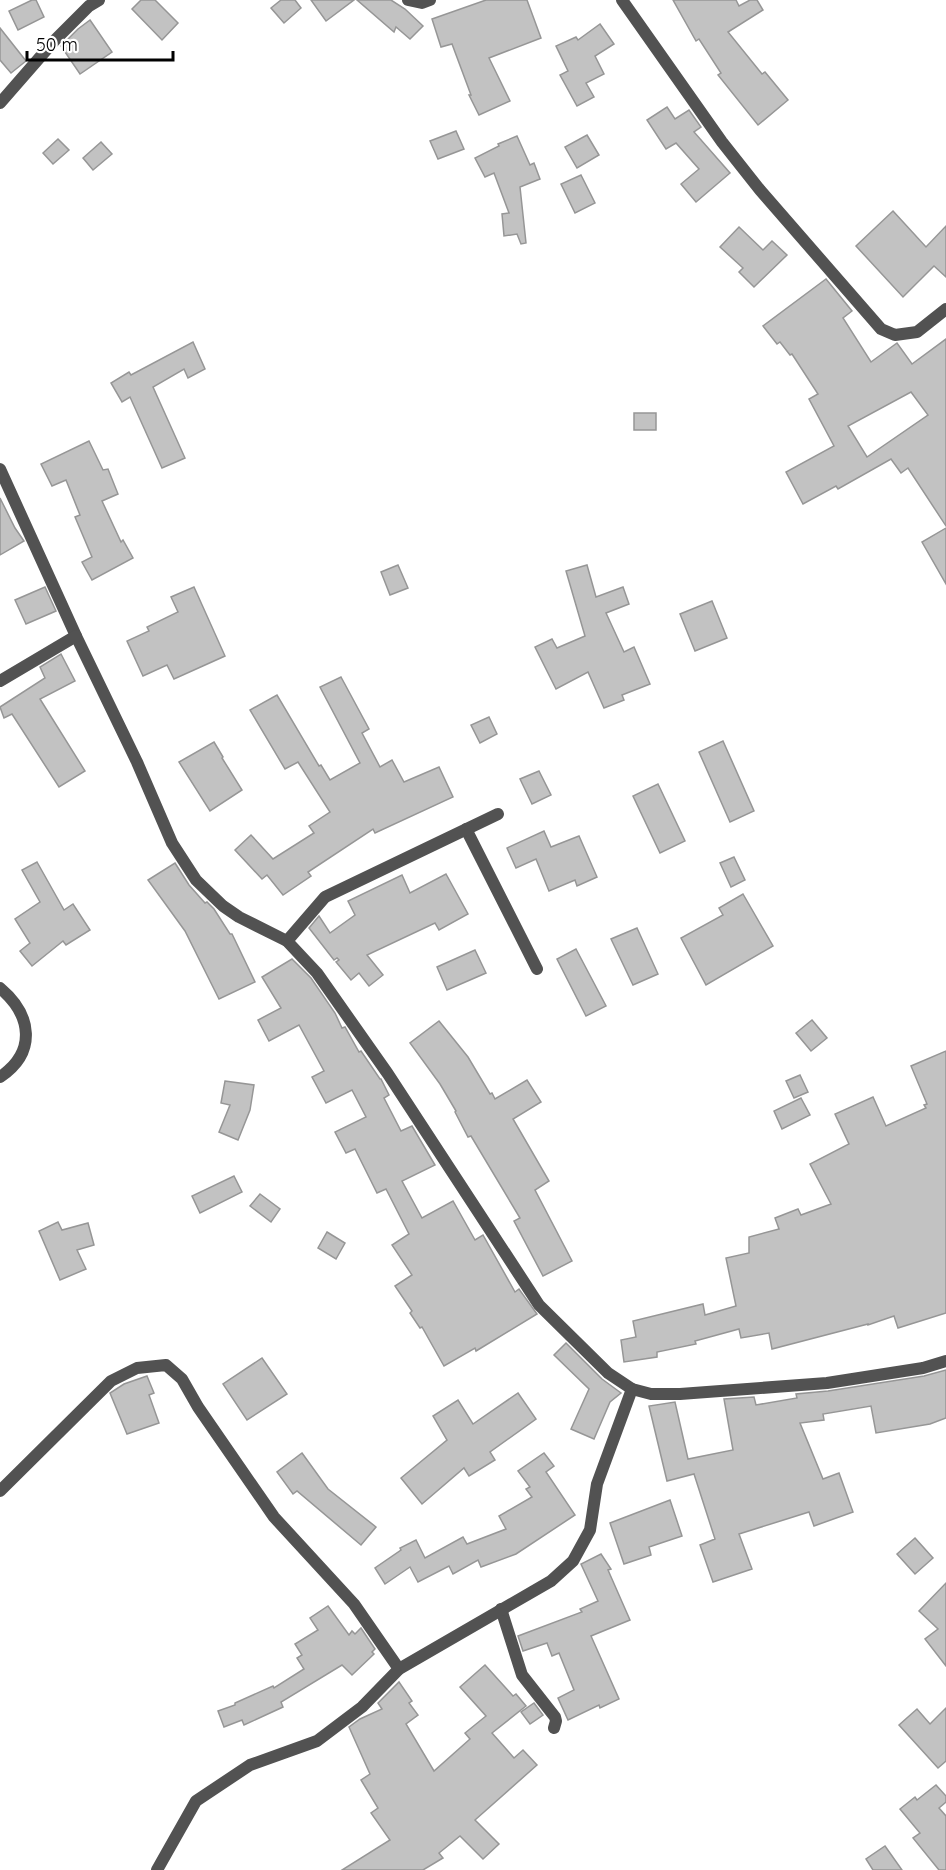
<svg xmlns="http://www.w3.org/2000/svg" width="946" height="1870" font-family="Quicksand,sans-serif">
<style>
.building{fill:#c2c2c2;stroke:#969696;stroke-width:1.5;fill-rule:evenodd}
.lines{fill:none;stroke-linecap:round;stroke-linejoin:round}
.street{stroke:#525252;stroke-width:12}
</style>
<rect width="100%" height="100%" fill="#fff"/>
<!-- building -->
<g class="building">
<polygon points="32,0 36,0 44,17 18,30 9,11"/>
<polygon points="141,0 155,0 178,23 162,40 132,9"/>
<polygon points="281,0 295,0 301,8 284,23 271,8"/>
<polygon points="311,0 354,0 326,21"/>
<polygon points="357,0 391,0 405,9 423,26 410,39 396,27 394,32"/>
<polygon points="486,0 527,0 541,38 489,58 510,101 479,115 469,95 471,95 452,44 441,47 432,19"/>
<polygon points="673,0 736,0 739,6 750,0 757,0 763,10 728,32 762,74 765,72 788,100 758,125 718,75 721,73 699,39 696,41"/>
<polygon points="90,20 112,52 80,74 61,46 78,29"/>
<polygon points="600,24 614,44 595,56 604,74 586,83 594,97 577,106 560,75 568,71 556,46 576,37 578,40"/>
<polygon points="0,28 26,61 11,73 0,60"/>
<polygon points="667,107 675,119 689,110 701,127 694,132 730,173 696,202 681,184 699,169 676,143 666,149 647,120"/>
<polygon points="456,131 464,149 438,159 430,141"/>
<polygon points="587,135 599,155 577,168 565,147"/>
<polygon points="517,136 530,165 534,163 540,179 520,187 526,243 521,244 517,234 504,236 502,214 509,213 494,173 485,177 475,158 499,146 498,144"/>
<polygon points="58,139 69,150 53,164 43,153"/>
<polygon points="101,142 112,154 93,170 83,158"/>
<polygon points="581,175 595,203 575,213 561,184"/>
<polygon points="893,211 926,247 946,226 946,277 934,266 903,297 856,246"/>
<polygon points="739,227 763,250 772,241 787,255 754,287 739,272 743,268 720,247"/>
<path d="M826 279 852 311 843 318 871 362 897 343 912 364 946 339V526L908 468 901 473 891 459 838 489 836 486 803 504 786 472 834 446 809 399 818 394 792 354 790 355 780 342 777 344 763 326ZM911 392 928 415 867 457 848 426Z"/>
<polygon points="193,342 205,369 188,378 184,369 153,387 185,458 162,468 130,397 122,402 111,383 129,372 131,375"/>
<rect x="634" y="413" width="22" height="17"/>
<polygon points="89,441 103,470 108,469 118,494 102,501 121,542 123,540 133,558 92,580 82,562 92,557 75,517 80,515 66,480 52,486 41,464"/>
<polygon points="0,498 15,528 24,541 0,555"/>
<polygon points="946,528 946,584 922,542"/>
<polygon points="398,565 408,588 390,595 381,572"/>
<polygon points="587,565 596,597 623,587 629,604 606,613 624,652 634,647 650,684 622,695 624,700 604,708 588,672 556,689 535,647 552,639 557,648 585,636 566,571"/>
<polygon points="45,587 56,611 26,624 15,600"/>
<polygon points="194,587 225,656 174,679 167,665 143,676 127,641 149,631 147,627 178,612 171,597"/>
<polygon points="712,601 727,638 695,651 680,614"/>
<polygon points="61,654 75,681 40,699 85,771 59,787 12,714 4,718 0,707 45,678 40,667"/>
<polygon points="341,677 369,729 362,733 380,767 392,760 404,782 439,767 453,797 375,833 373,829 308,872 311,876 283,895 267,875 262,879 235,850 251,835 273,859 314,833 309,826 330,812 298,762 285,769 250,710 277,695 319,766 321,765 330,780 360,763 320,687"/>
<polygon points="489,717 497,734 480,743 471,725"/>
<polygon points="723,741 754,811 730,822 699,752"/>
<polygon points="214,742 223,757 222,758 242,790 210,811 179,762"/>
<polygon points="539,771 551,795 532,804 520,779"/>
<polygon points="658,784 685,841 660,853 633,796"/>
<polygon points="544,831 551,847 579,836 597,877 577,886 575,880 549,891 536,859 516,868 507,848"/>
<polygon points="734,857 745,880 731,887 720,863"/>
<polygon points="37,862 64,910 73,904 90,930 66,945 63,941 32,966 20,951 30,943 15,919 40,902 22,870"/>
<polygon points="175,863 189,885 205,903 207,902 214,909 230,934 232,934 255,982 219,999 185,931 148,880"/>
<polygon points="446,874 468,914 439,930 435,923 367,955 383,975 369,986 359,973 351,980 336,962 339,960 337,958 334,960 309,928 319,916 330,933 355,915 348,901 402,875 410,893"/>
<polygon points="743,894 773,946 706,985 681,938 723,915 719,908"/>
<polygon points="637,928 658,974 633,985 611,939"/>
<polygon points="576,949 606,1006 586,1016 557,959"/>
<polygon points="475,950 486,973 447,990 437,967"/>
<polygon points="292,959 311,978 335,1013 342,1028 345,1027 359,1052 361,1051 380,1079 381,1079 389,1095 384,1098 401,1131 412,1126 435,1165 402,1181 422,1218 453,1201 475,1240 483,1235 515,1292 519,1289 537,1314 476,1351 475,1348 444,1366 422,1327 420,1328 410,1313 412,1311 395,1286 412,1275 392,1245 409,1234 386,1189 377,1193 355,1149 346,1153 335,1132 366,1117 352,1090 326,1103 312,1077 324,1071 299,1025 269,1041 258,1020 281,1008 262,977"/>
<polygon points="812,1020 827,1038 811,1051 796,1033"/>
<polygon points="439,1021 468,1057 490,1094 492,1093 495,1099 527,1080 541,1102 513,1119 549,1181 535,1190 572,1261 543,1276 514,1221 520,1218 471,1136 468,1137 455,1112 456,1111 440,1084 410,1043"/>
<polygon points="946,1051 946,1313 898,1328 894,1316 868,1325 868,1324 772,1349 769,1333 741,1338 739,1329 695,1341 696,1344 657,1352 657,1357 624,1362 621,1340 636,1337 633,1321 703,1304 705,1315 736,1306 726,1258 749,1253 749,1237 779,1229 775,1218 798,1209 801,1215 831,1204 810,1164 849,1144 835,1114 873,1097 886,1126 926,1108 924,1105 927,1104 911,1066"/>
<polygon points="800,1075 808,1092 794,1098 786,1081"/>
<polygon points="225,1081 254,1085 250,1110 238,1140 219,1132 230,1105 221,1103"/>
<polygon points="801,1098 810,1115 782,1129 774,1111"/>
<polygon points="234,1176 242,1192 200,1213 192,1196"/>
<polygon points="260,1194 280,1209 271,1222 250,1206"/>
<polygon points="58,1222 62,1230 88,1223 94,1245 77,1250 86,1269 60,1280 39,1231"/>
<polygon points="327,1232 345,1243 336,1259 318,1248"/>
<polygon points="566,1343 602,1379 621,1393 610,1402 594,1439 571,1429 589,1389 554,1355"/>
<polygon points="262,1358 287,1394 247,1420 223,1384"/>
<polygon points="946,1370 946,1418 930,1424 876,1433 871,1406 823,1414 824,1420 800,1423 823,1479 839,1473 853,1512 814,1526 809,1512 739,1534 752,1569 713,1582 700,1545 715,1539 694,1474 667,1481 649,1406 675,1402 688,1459 733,1450 724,1399 754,1397 756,1405 797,1398 796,1394 828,1391 924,1376"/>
<polygon points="147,1376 154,1393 149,1395 159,1423 127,1434 110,1393 124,1384"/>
<polygon points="518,1393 536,1419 490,1452 495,1460 469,1476 464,1468 422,1504 401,1478 447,1440 433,1416 458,1400 473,1424"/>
<polygon points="302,1453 328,1489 376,1527 361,1545 297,1491 293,1494 277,1472"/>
<polygon points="544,1453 554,1466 546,1472 575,1515 516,1554 481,1567 478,1560 453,1574 449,1566 418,1582 410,1567 385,1584 375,1568 401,1550 400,1548 416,1540 425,1558 463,1537 467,1544 506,1529 499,1516 532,1497 526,1489 530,1487 518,1471"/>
<polygon points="670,1500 682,1536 649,1547 651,1555 624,1564 610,1523"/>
<polygon points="915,1538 933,1558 915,1574 897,1554"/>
<polygon points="601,1554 611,1569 608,1570 630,1620 591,1636 619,1699 600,1708 599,1705 568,1720 558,1698 574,1690 559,1653 552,1656 547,1643 523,1651 518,1636 582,1612 580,1609 598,1601 581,1564"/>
<polygon points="946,1583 946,1666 925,1639 938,1629 919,1611"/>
<polygon points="328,1606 349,1635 352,1631 355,1634 361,1628 375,1649 372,1652 374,1654 352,1675 342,1665 281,1702 283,1707 244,1725 242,1720 224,1727 218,1711 235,1705 235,1703 273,1686 274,1688 304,1669 297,1658 302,1655 295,1644 318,1630 310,1618"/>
<polygon points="485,1665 513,1696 516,1694 526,1706 492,1733 514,1758 523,1750 537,1765 475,1820 499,1844 483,1859 460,1836 439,1853 443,1858 423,1870 342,1870 390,1840 371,1813 378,1808 361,1780 370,1774 349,1727 360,1719 382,1709 378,1703 399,1682 412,1701 409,1703 418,1715 406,1724 434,1771 470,1739 465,1733 486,1716 460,1687"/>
<polygon points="534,1703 543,1715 530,1724 521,1712"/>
<polygon points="946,1708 946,1761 938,1768 899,1725 917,1709 930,1724"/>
<polygon points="936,1785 946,1796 946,1802 939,1808 946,1816 946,1870 939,1870 913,1838 920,1833 900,1809 915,1797 917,1800"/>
<polygon points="885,1846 902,1870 873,1870 866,1859"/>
</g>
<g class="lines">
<!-- street -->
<g class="street">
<polyline points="408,0 422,3 430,0"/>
<polyline points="622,0 722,142 760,190 881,329 895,335 917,332 946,309"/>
<polyline points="0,103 55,40 89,6 99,0"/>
<polyline points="0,469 76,636 137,762 172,843 196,880 223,906 239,917 287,941 317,973 388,1074 539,1305 608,1373 632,1389 651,1394 680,1394 827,1383 923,1368 946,1361"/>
<polyline points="0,681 76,636"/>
<polyline points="466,829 537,969"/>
<polyline points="287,941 325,897 498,814"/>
<path d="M0 988C32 1015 37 1052 0 1077"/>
<polyline points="0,1491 111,1381 137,1368 166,1365 182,1379 198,1407 274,1517 354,1604 399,1669"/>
<polyline points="501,1609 522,1675 555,1717 556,1721 554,1728"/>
<polyline points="157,1870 196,1801 250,1765 317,1741 362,1707 399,1669 551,1581 573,1561 590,1530 597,1484 632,1389"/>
</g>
</g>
<!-- scale -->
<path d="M27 51v9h146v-9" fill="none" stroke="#000000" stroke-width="3"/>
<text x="36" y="51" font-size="18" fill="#000000" stroke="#ffffff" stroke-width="4.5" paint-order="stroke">50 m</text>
</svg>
